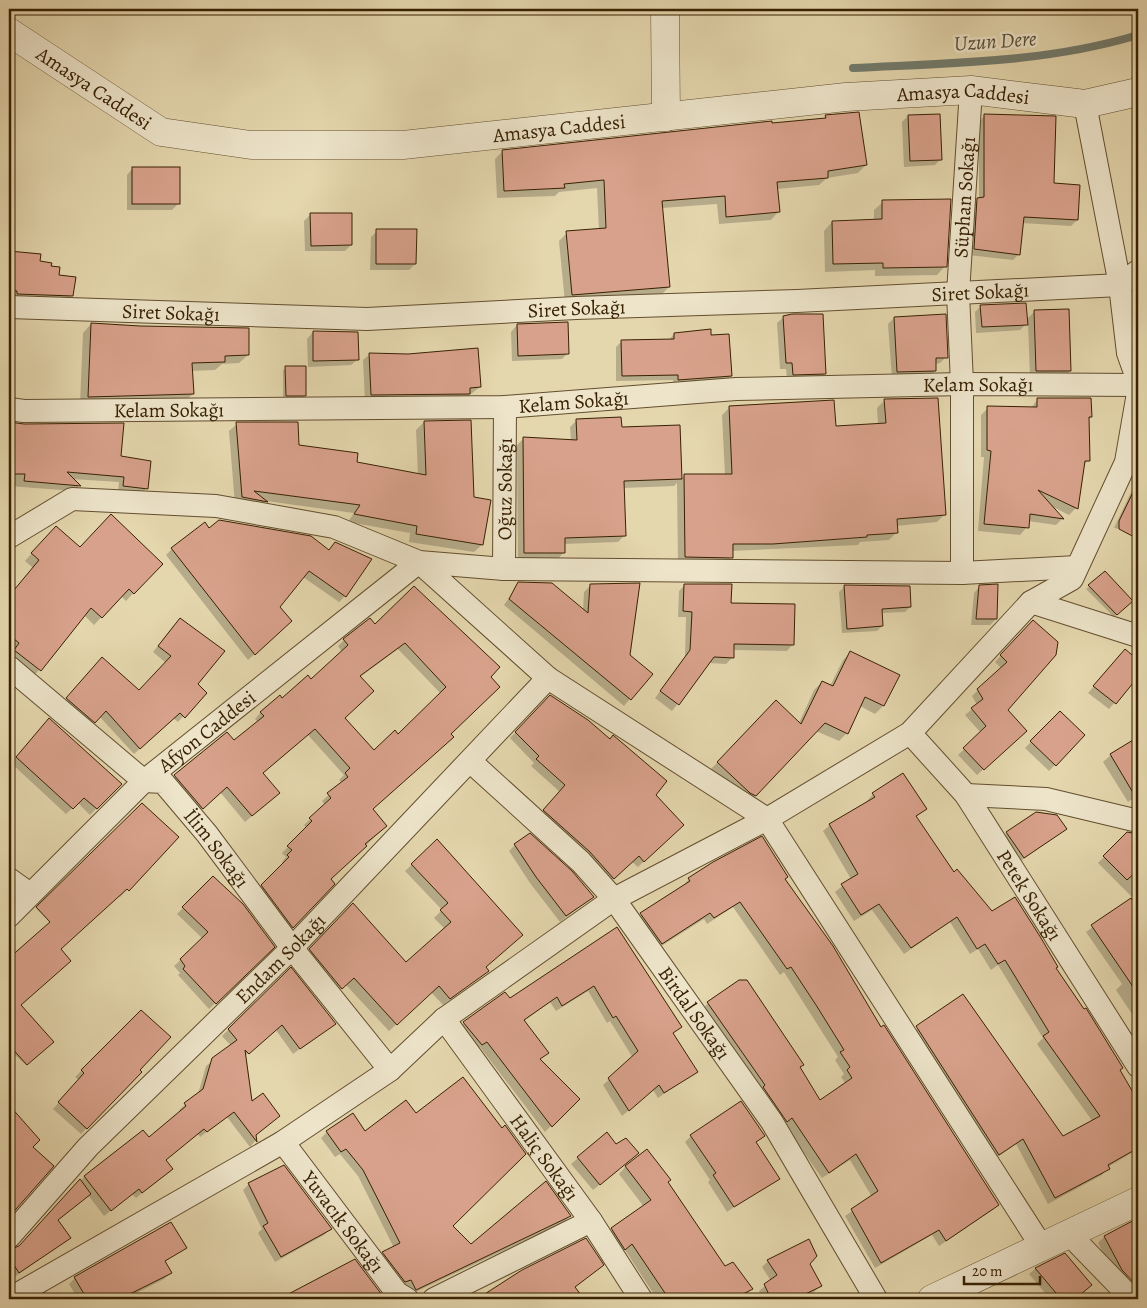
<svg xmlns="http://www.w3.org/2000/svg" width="1147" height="1308" font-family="Alegreya,serif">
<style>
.shadow{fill:#0003;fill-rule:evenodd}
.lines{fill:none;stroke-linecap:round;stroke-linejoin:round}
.stream{stroke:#727b6c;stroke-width:8}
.building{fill:#d8a18b;stroke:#382103;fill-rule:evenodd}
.minor-casing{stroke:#634e2e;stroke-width:24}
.tertiary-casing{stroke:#634e2e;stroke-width:29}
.minor{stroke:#ede4ca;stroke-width:22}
.tertiary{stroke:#ede4ca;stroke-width:28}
.labels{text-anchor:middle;stroke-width:5;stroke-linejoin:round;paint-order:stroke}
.street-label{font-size:20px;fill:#382103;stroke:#ede4ca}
.water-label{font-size:21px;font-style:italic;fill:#554e38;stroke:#ede4ca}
</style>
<rect width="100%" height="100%" fill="#e4d6ad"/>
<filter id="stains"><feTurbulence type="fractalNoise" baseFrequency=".004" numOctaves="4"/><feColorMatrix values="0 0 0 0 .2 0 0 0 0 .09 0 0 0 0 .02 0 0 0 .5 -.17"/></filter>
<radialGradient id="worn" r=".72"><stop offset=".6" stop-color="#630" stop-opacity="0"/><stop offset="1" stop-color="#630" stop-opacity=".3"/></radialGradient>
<!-- shadow -->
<g class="shadow">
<polygon points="985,115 1053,185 1077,220 1071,226 1022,223 1019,254 1013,260 968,255 972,206 979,199 979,122"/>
<polygon points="826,116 866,165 858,173 827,178 819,185 777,189 779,211 771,220 719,224 717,204 662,208 669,287 661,295 565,303 559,241 567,233 599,230 597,188 559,192 555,196 497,198 495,159 503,151 822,120"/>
<polygon points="908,116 941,159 935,165 904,167 902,122"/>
<polygon points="133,168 179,203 172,210 127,210 127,175"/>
<polygon points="883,202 945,266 937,275 875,276 875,270 825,272 824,231 832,222 874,221 874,210"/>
<polygon points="311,214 351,245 345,251 305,251 304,221"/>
<polygon points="377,231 415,264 409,270 370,270 371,237"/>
<polygon points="9,252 40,255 39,262 50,267 72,295 66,302 9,296"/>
<polygon points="981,306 1026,320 1034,312 1070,371 1064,377 1030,377 1028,322 1020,330 976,333 975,312"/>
<polygon points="784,317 825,373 819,380 787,380 786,369 780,369 777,323"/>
<polygon points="894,318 946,357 940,363 935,364 935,371 929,377 892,378 888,324"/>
<polygon points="91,324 248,355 239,363 222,364 215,370 191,371 193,394 184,402 80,405 83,333"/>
<polygon points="517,325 568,353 562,359 512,361 511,332"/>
<polygon points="313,332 358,359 351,365 308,367 307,339"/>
<polygon points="674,334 710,337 731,376 726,381 673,385 673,380 616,381 616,347 622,341 669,340"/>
<polygon points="370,354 480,387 463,400 365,401 363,360"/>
<polygon points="286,368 305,395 302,398 283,398 283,370"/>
<polygon points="1038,399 1091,417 1088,420 1088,460 1083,466 1076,508 1069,515 1051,506 1062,519 1056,525 1028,521 1027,527 1020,535 978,531 984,457 981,457 981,415 988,408 1031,408"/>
<polygon points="885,400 945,514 937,522 896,526 897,532 889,540 860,542 858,545 732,551 731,557 724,565 678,565 677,483 674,486 623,488 625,535 618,542 563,544 563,553 557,560 518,560 517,445 523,439 571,441 570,427 577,420 620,428 681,479 685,475 725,475 722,415 730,407 835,428 878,425 877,408"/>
<polygon points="424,422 472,498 482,545 474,552 409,542 410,533 348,522 354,513 266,501 259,509 235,505 229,431 237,424 298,446 355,463 418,475 416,430"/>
<polygon points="9,423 24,425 120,458 147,488 141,494 118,491 119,482 72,479 79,486 74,491 9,486"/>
<polygon points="1138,483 1138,532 1114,528 1133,488"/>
<polygon points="209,530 328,551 335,543 345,596 339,602 303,577 279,608 285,626 248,660 166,555 172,549"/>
<polygon points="49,534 80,549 161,564 126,601 121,596 94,625 84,615 33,677 9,656 13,651 9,648 9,593 10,595 33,568 25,561"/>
<polygon points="1105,573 1131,601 1114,617 1086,589"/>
<polygon points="519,584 583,611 584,592 590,586 628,656 651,674 624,706 504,605"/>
<polygon points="685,585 730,604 793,644 787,651 733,650 732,658 726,664 709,663 672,711 655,698 685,657 686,617 678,617 679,591"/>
<polygon points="845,586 910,607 905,612 881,613 882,626 877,631 842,633 839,592"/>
<polygon points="980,586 996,619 990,625 971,625 974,593"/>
<polygon points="174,625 196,684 206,693 178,722 173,718 134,754 99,716 88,728 62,705 96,665 139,691 166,663 153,652"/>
<path d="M375 626 499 667 372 809 380 832 330 880 333 883 286 933 256 892 284 864 282 862 286 857 282 853 307 828 304 825 325 805 322 801 342 783 339 780 344 775 308 735 262 774 272 799 245 822 220 792 196 814 169 782 175 776 234 741 258 722 255 719 261 712 311 681 342 652 338 646 344 640ZM398 649 441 694 398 735 374 751 344 718 360 677Z"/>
<polygon points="1027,627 1006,710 1019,737 977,775 958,755 981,733 965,715 977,705 972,696 1001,668 995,662"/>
<polygon points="1125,650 1138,662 1138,675 1109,709 1088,693"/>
<polygon points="851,652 898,675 883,706 875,714 860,706 847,733 839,741 816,731 748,803 710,770 776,702 799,723 814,690 822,682 830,686 843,660"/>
<polygon points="550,697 654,795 682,825 638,867 632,862 607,884 538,816 560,792 531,766 534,763 510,738"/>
<polygon points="1060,712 1084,735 1049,771 1025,748"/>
<polygon points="43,726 120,784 90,815 78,803 66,814 11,763"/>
<polygon points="1138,738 1138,795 1128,802 1103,762 1111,755"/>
<polygon points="873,794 926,809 916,817 953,874 991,913 1055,968 1138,1103 1138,1149 1108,1167 1102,1175 1048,1204 1016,1144 992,1161 910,1034 963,995 1062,1138 1093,1122 1037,1044 1043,1038 998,965 991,970 978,949 970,954 950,922 904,954 872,910 854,921 835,892 851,879 823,831 830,825 868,803 867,801"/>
<polygon points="142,804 177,837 120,897 118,896 68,941 37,909"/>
<polygon points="1065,829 1018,863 1001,839 1007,833"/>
<polygon points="1128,833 1138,835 1138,1014 1134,1017 1116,990 1122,984 1086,932 1133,898 1098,863"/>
<polygon points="437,841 487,971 443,1005 431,992 389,1031 346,985 334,995 303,957 353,905 406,963 445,929 434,918 442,910 405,871"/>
<polygon points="515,845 593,897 560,922 530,883 509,851"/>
<polygon points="213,878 273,947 209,1009 178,975 180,973 174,966 203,939 177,914"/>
<polygon points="689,879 784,879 998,1204 991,1211 939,1246 932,1235 875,1268 845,1216 872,1197 850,1160 822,1178 702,1010 708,1003 803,1065 799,1068 820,1101 846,1084 841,1077 844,1074 835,1060 838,1057 784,972 780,975 733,907 707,924 704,919 655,950 634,920 683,886"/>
<polygon points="617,928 681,1027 672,1034 696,1072 658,1098 653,1090 622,1116 603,1085 633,1058 610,1021 607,1023 588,991 556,1011 550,1002 524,1021 547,1053 539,1060 578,1099 545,1132 480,1047 475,1051 458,1029 464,1023 509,999"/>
<polygon points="36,936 20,1005 46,1048 26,1065 15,1055 10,1060 9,1058 9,960"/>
<polygon points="291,969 334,1023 293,1054 276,1030 245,1056 251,1104 278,1116 255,1136 255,1141 250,1147 227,1117 200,1137 198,1134 165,1160 165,1174 136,1198 132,1194 104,1216 88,1195 57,1220 69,1238 13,1278 9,1272 9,1250 18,1248 84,1177 142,1131 148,1139 181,1112 179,1110 198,1094 206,1066 231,1046 222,1036"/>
<polygon points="141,1011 138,1070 141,1072 81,1134 53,1109 79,1080 75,1077"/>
<polygon points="16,1115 31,1147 52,1166 9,1214 9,1123"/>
<polygon points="327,1132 365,1133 470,1246 545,1182 570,1216 564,1222 409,1295 377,1258 394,1248 358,1176 340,1154 335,1157 321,1138"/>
<polygon points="607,1134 616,1146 631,1159 593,1190 571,1164"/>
<polygon points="691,1136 764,1136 756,1143 778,1178 727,1212 708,1182 710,1180 685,1142"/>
<polygon points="626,1166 666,1182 725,1268 751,1289 744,1296 737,1299 657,1299 625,1250 617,1256 604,1236 644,1207 619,1174"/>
<polygon points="249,1184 330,1229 324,1235 275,1262 258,1233 262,1229 243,1190"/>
<polygon points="1138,1219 1138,1285 1130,1276 1121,1281 1116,1276 1098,1243 1104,1237"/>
<polygon points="185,1248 164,1262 170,1273 164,1279 125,1299 78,1299 69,1284 75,1278"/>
<polygon points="1065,1254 1091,1285 1075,1299 1050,1299 1029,1274 1035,1269"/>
<polygon points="355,1261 384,1299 282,1299"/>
<polygon points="768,1261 809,1264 820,1286 814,1292 800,1299 762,1299 759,1291 771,1281 762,1267"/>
<polygon points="602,1265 574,1288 578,1293 571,1299 479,1299 522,1271"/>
<polygon points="219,1293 222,1299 208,1299"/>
</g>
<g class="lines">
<!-- stream -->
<path class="stream" d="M853 68C949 63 1046 63 1138 35"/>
</g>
<!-- building -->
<g class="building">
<polygon points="859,112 867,165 828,171 828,178 777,182 780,212 726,217 725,196 662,201 670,287 572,295 566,231 606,228 604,180 564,184 565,188 504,191 502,150 772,121 772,123 826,118 825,115"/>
<polygon points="940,114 942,160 910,161 908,115"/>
<polygon points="984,114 1056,116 1054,183 1080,185 1078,220 1024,217 1020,255 974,249 977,198 984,197"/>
<rect x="132" y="167" width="48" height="37"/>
<polygon points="951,199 947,267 883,268 883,263 833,264 832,221 882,219 882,200"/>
<polygon points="310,213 352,213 352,245 311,246"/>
<polygon points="376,229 417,229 416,264 376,264"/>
<polygon points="9,251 41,254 40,261 52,263 51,266 60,267 59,275 76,277 73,296 17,294 17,291 9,290"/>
<polygon points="1026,303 1028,325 982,327 980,305"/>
<polygon points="1069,309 1071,371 1036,371 1034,310"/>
<polygon points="792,314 823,314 826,374 793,375 792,363 786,363 783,316"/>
<polygon points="946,314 948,358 936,358 936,371 897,372 894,317"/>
<polygon points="568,322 569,354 518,356 517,324"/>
<polygon points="91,323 140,326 249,328 249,355 225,356 225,362 192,363 194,394 88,397"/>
<polygon points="711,329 711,335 729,334 732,376 678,380 678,375 622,376 621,340 674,339 674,333"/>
<polygon points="313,331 358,332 359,360 313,361"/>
<polygon points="478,348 481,387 470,388 470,394 371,395 369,353 408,354"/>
<polygon points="285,366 306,366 306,396 286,396"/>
<polygon points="938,398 946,515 897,519 898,533 867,535 867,537 773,544 733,544 733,558 685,557 684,474 732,474 729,406 834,400 836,426 886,423 884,399"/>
<polygon points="1037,398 1091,398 1092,417 1089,417 1090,461 1085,461 1078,509 1038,490 1064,519 1030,514 1029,528 984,524 991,451 987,450 987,406 1037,407"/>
<polygon points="621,417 622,427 680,425 682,479 624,481 626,536 565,538 565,553 524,553 523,437 577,440 576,419"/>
<polygon points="471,420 474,497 491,500 483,545 416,534 417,526 354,514 360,505 254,491 268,502 242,497 236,422 298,422 299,445 358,453 357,462 426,475 424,421"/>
<polygon points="9,422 24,424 124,423 121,456 151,461 148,489 123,486 124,477 67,472 81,486 24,481 25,474 9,474"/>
<polygon points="1138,482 1138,539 1119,529 1119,521"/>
<polygon points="111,514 163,564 134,594 129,589 102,618 91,608 41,671 14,650 19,643 9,635 9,596 39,560 31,553 56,526 80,547"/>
<polygon points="219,520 311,536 329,550 335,542 372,559 346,597 309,571 280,607 292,621 255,655 171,548 205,522 209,528"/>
<polygon points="1105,571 1133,601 1117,615 1088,585"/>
<polygon points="518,582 552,583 588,613 590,584 640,583 630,655 653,674 631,700 509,599"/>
<polygon points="684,584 732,584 731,603 795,604 794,645 734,644 734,658 714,657 679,705 660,691 690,650 692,612 683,611"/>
<polygon points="998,584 997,619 976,619 979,585"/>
<polygon points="844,585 910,586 911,607 882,609 883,626 847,629"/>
<path d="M414 586 500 667 491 677 500 687 451 734 454 737 373 809 387 826 365 844 367 846 331 879 335 884 293 928 261 885 289 857 287 855 292 850 287 846 312 821 309 818 331 798 327 793 348 777 345 773 350 768 315 729 263 773 280 793 252 816 227 787 203 809 174 775 227 732 234 740 264 716 260 712 280 695 282 698 308 675 311 679 348 645 343 639 370 618 375 624ZM405 643 446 687 398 734 395 730 374 750 345 718 374 691 360 676Z"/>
<polygon points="180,618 225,651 198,684 207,693 185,718 180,713 140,749 106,711 95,723 66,698 102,657 139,690 171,656 158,646"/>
<polygon points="1033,620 1058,642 1056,655 1008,710 1027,731 984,770 963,748 986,726 971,708 983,699 977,689 1007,662 1000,655"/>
<polygon points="1125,649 1138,660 1138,677 1116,704 1093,686"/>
<polygon points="850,651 900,675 884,706 865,697 848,734 825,723 756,796 750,793 717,762 776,700 801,724 822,681 833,686"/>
<polygon points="550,695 588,720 610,739 613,735 667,781 656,795 684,825 644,862 639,856 614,879 590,852 543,810 565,785 536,759 539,756 515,732"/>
<polygon points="1060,711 1085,735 1056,766 1030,741"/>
<polygon points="49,718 122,784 97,809 84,798 73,809 16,757"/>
<polygon points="1138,737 1138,801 1110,754"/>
<polygon points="903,773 927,809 916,816 954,872 957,869 992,911 1015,897 1041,938 1058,967 1056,968 1084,1009 1086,1008 1123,1068 1120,1070 1138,1101 1138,1148 1108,1165 1110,1169 1055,1198 1023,1139 999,1155 916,1026 963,994 1063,1136 1100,1116 1043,1036 1049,1032 1005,960 998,964 985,944 977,949 957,917 911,948 879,904 861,915 841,884 858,874 829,824 875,797 872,793"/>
<polygon points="142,803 179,837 129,891 127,889 61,949 71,961 21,1005 54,1042 27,1065 9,1045 9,958 50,922 36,907"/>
<polygon points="1036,812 1057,815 1067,829 1024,858 1006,832"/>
<polygon points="1127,832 1138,834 1138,870 1127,880 1103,856"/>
<polygon points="530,833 572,871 594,897 566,916 536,877 514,844"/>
<polygon points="762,836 788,877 785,879 833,946 881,1027 884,1025 999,1205 946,1241 939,1230 881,1263 851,1209 878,1191 856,1154 829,1173 792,1118 787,1122 763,1087 765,1085 707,1002 739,980 747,980 804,1065 800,1067 820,1100 852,1078 847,1070 850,1067 840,1052 844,1050 816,1005 791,967 787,969 740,902 714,918 710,913 662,944 640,913 690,881 688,878 713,862"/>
<polygon points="437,839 523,935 486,967 489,971 450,999 439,986 397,1025 354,978 342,989 309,949 353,903 406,962 451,922 440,910 448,903 411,864"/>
<polygon points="213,876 243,904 275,947 216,1004 183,969 185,966 180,959 208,932 182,907"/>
<polygon points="1131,898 1138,909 1138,994 1091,925"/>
<polygon points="617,927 682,1027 673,1033 698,1072 664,1093 659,1085 629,1111 608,1078 638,1051 616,1016 613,1018 594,986 562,1006 557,997 524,1020 549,1053 540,1059 580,1099 552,1127 487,1042 482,1045 463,1022 505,992 510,998"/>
<polygon points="291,967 336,1024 300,1049 282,1025 249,1054 245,1050 252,1101 263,1093 280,1116 256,1135 257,1142 234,1112 207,1132 204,1129 166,1160 173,1169 142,1193 139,1189 111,1211 84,1176 143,1130 149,1137 186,1106 184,1103 203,1089 212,1058 237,1040 228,1029"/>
<polygon points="141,1010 171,1037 140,1070 142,1072 87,1129 58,1102 84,1073 81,1070"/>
<polygon points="463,1077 502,1128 505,1125 526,1154 453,1226 471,1244 546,1181 571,1216 416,1290 411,1280 405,1282 382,1252 400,1243 363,1170 346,1149 341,1152 326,1131 353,1113 365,1131 406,1100 416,1113"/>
<polygon points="741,1101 765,1136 756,1142 780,1179 734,1207 713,1175 716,1173 690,1135"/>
<polygon points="9,1105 40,1140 33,1147 54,1166 9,1217"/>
<polygon points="607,1132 616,1144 626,1138 639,1153 600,1185 577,1157"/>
<polygon points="647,1149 671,1180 668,1182 725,1266 733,1262 753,1289 733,1299 669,1299 632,1244 625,1250 611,1228 651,1200 625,1166"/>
<polygon points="284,1165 332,1229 281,1257 263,1226 268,1223 248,1183"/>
<polygon points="80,1179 91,1194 58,1220 71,1238 19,1273 9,1257 9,1250 19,1246"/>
<polygon points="1138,1218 1138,1287 1122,1270 1104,1236"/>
<polygon points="171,1222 187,1248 165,1261 172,1273 120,1299 87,1299 74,1277"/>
<polygon points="586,1238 604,1265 575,1287 584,1299 477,1299 522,1270"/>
<polygon points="809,1239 817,1256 810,1264 822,1286 795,1299 771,1299 764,1284 777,1275 767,1260"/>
<polygon points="1065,1253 1092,1285 1075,1299 1061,1299 1035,1268"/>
<polygon points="355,1259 382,1295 373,1299 279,1299"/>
</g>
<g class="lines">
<!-- minor casing -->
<g class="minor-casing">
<g id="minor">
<polyline points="1085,104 1120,285 1128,353 1138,381"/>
<path id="s1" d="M9 307 367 319 576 308 797 301 1120 285 1138 271"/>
<path id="s2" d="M9 409 24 411 505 407 736 389 962 384 1138 385"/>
<polyline points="9,537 72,499 216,506 334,527 419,562 504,569 962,573 1077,567"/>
<path id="s3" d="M504 569 505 407"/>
<path id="s4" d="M962 573V384L958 293 971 90"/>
<polyline points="1031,602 1138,636"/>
<path id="s5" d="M9 667 144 781 163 782 207 834 292 948 390 1070"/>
<path id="s6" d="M910 733 966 795 1138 1066"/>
<path id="s7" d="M470 761 581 862 614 899 772 1122 876 1299"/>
<polyline points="966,795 1046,799 1138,821"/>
<polyline points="9,879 30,894"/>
<path id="s8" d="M9 916 144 781 419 562 548 678 767 819 1042 1247"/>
<path id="s9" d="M444 1019 591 1221 641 1299"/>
<path id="s10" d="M283 1142 397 1293 407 1299"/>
<polyline points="1069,1234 1132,1299"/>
<path id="s11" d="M9 1237 88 1147 292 948 548 678"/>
<polyline points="9,1299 283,1142 390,1070 444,1019 614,899 767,819 910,733 1031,602 1072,579 1126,462 1138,393"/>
<polyline points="434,1299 591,1221"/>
</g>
</g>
<!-- tertiary casing -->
<g class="tertiary-casing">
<g id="tertiary">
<polyline points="665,9 666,117"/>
<path id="s12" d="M9 32 161 132 251 145H403L846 97 971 90 1085 104 1138 92"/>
<polyline points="932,1299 1138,1201"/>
</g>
</g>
<!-- minor -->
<use href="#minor" class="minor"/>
<!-- tertiary -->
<use href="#tertiary" class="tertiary"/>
</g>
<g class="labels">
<!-- street labels -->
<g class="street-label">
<text dy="7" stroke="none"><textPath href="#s12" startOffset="102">Amasya Caddesi</textPath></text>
<text dy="7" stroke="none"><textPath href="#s12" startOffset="988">Amasya Caddesi</textPath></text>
<text dy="7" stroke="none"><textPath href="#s12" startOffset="582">Amasya Caddesi</textPath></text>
<text dy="7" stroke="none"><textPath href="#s4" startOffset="376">Süphan Sokağı</textPath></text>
<text dy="7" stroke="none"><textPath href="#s1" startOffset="972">Siret Sokağı</textPath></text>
<text dy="7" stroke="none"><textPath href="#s1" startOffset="568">Siret Sokağı</textPath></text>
<text dy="7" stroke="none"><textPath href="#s1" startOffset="162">Siret Sokağı</textPath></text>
<text dy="7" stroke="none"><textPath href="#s2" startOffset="970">Kelam Sokağı</textPath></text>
<text dy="7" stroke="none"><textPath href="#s2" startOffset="565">Kelam Sokağı</textPath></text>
<text dy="7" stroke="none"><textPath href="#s2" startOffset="160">Kelam Sokağı</textPath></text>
<text dy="7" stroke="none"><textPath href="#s3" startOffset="80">Oğuz Sokağı</textPath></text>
<text dy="7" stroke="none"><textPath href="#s8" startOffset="271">Afyon Caddesi</textPath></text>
<text dy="7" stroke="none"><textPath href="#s5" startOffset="281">İlim Sokağı</textPath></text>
<text dy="7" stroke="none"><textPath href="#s6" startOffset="202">Petek Sokağı</textPath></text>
<text dy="7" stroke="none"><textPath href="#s11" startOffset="389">Endam Sokağı</textPath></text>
<text dy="7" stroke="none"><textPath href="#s7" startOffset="339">Birdal Sokağı</textPath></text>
<text dy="7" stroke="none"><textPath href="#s9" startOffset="171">Haliç Sokağı</textPath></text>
<text dy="7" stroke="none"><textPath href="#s10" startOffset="100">Yuvacık Sokağı</textPath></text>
</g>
<!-- water labels -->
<g class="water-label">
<text transform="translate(995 41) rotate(-4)" y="7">Uzun Dere</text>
</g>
</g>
<!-- margin -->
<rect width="1147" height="1308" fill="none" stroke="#e4d6ad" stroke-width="30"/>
<rect x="10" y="10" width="1127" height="1288" fill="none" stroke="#382103" stroke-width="2.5"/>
<rect x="15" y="15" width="1117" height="1278" fill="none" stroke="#382103"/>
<!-- scale -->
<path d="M964 1276v8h76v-8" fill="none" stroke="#382103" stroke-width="2.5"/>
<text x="972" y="1276" font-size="15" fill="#382103" stroke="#ede4ca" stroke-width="4" paint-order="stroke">20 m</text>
<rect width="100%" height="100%" filter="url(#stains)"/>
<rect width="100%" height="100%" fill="url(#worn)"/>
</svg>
